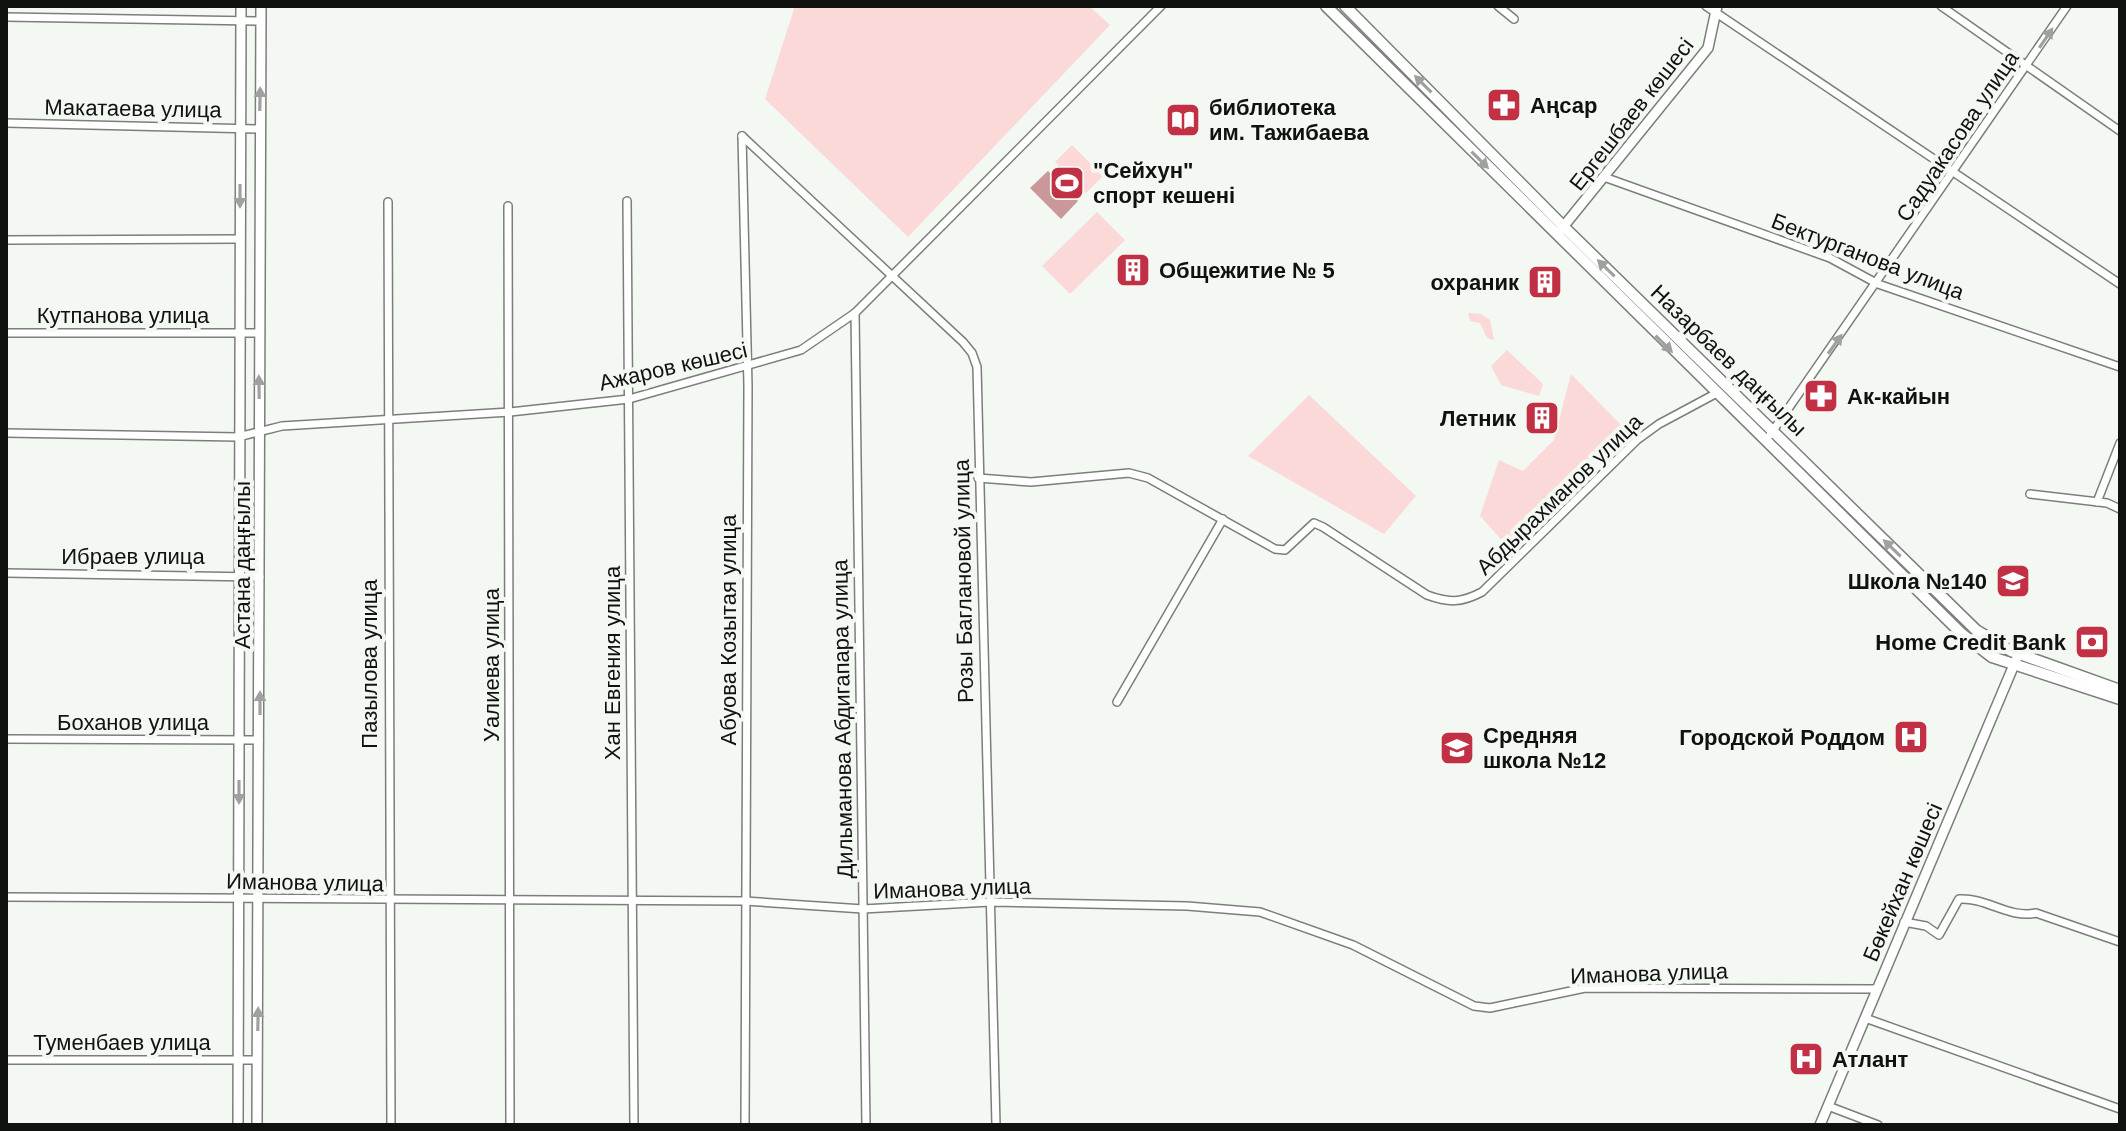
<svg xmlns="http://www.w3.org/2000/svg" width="2126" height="1131" font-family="Arial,sans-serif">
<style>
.green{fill:#fad9d8}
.water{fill:#ca9899}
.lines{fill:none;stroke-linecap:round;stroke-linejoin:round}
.minor-casing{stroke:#7b7f7a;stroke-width:10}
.tertiary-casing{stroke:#7b7f7a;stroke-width:12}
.secondary-casing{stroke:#7b7f7a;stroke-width:13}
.minor{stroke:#fff;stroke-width:7}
.tertiary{stroke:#fff;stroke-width:9}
.secondary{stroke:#fff;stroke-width:10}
.oneway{fill:#9fa09f}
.labels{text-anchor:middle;stroke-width:8;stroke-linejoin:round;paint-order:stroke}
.poi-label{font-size:22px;font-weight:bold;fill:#101210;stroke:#f3f8f2;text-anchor:start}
.street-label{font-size:22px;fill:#101210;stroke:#f3f8f2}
</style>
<rect width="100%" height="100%" fill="#f3f8f2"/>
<!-- green -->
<g class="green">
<polygon points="795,6 1089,6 1110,25 908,237 765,99"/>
<polygon points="1072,145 1103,176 1086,193 1055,162"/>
<polygon points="1097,212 1125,240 1070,294 1042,266"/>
<polygon points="1468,313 1481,314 1490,320 1494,340 1487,338 1480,323 1470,321"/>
<polygon points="1507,350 1543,384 1539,396 1501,385 1491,366"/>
<polygon points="1571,374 1623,427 1505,544 1480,516 1499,460 1523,471 1554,440"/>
<polygon points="1309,395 1416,496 1384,534 1248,456"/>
</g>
<!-- water -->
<polygon class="water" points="1048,171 1078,201 1061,219 1030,188"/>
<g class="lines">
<!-- minor casing -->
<g class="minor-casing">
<g id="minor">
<polyline points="1498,6 1514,19"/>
<polyline points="1706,6 2120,284"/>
<polyline points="1941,6 2120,131"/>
<polyline points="6,17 261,21"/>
<polyline points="6,123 260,129"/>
<polyline points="742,136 963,342 972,353 977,367 996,1125"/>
<polyline points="742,136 748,386 745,1125"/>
<polyline points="1604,177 1830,258 1878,284 2120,367"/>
<polyline points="627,201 634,1125"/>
<polyline points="388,202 391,1125"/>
<polyline points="508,206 510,1125"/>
<polyline points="6,240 240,239"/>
<polyline points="855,313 866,1125"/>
<polyline points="6,333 258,333"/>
<polyline points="6,433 238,437 282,426 510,412 629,399 801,350 855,313 1161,6"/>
<polyline points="1770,435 2067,6"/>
<path d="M978 478 1031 482 1129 473 1148 478 1275 549 1285 550 1314 523 1323 527 1427 595C1449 603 1461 603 1482 592L1637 440 1659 424 1715 394"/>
<polyline points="2030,494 2107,503 2120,509"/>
<polyline points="2097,502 2120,443"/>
<polyline points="6,573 260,577"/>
<polyline points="1117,702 1223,519"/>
<polyline points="6,739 259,740"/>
<polyline points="6,897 745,901 863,909 990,902 1187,906 1260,912 1353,945 1474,1006 1490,1008 1585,988 1876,989"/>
<path d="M1904 922 1926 926 1939 935 1959 899C1986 897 2009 919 2036 913L2120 942"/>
<polyline points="1865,1018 2120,1109"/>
<polyline points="6,1060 257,1060"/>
<polyline points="1828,1106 1878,1125"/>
</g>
</g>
<!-- tertiary casing -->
<g class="tertiary-casing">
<g id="tertiary">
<polyline points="1559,232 1708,48 1717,6"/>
<polyline points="238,1125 241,6"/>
<polyline points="257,1125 261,6"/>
<polyline points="1820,1125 2016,660"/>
</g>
</g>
<!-- secondary casing -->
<g class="secondary-casing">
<g id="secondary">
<polyline points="1326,6 1962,634 1992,657 2120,699"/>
<polyline points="1345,6 1564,227 1976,630 2011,651 2120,690"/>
</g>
</g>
<!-- minor -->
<use href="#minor" class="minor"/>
<!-- tertiary -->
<use href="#tertiary" class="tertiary"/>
<!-- secondary -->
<use href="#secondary" class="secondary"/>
</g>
<!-- one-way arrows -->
<defs><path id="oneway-solid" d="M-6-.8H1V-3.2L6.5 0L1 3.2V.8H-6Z" transform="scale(2)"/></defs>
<g class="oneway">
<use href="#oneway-solid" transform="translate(2046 38) rotate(-56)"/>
<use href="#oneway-solid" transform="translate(1423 84) rotate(-135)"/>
<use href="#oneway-solid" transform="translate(260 99) rotate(-89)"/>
<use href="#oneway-solid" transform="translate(1480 160) rotate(45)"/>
<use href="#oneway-solid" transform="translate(240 196) rotate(90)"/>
<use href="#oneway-solid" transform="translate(1606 268) rotate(-136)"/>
<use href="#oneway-solid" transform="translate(1664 344) rotate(45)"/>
<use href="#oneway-solid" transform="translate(1835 344) rotate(-54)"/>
<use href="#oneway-solid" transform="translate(259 387) rotate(-91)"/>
<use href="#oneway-solid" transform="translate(1892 548) rotate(-136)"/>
<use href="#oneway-solid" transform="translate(260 703) rotate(-90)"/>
<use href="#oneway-solid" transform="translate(239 792) rotate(90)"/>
<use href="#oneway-solid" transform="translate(258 1019) rotate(-89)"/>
</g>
<!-- icons -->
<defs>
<g id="pharmacy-square" transform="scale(1.8)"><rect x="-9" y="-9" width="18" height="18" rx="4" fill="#c13044" stroke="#f3f8f2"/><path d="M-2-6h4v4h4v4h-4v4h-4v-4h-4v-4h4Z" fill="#fff"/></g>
<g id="library-square" transform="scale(1.8)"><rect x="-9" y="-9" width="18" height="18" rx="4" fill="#c13044" stroke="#f3f8f2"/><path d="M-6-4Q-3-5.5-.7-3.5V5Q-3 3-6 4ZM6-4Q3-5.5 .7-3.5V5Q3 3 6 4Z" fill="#fff"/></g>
<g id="stadium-square" transform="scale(1.8)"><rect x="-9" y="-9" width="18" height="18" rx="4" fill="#c13044" stroke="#f3f8f2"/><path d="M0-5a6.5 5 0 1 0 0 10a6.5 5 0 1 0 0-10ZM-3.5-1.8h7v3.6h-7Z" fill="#fff"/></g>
<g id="building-square" transform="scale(1.8)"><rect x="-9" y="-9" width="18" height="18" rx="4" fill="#c13044" stroke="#f3f8f2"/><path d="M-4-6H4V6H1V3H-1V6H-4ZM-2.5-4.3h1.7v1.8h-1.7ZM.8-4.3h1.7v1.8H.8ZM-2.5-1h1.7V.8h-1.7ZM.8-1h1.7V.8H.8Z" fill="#fff"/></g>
<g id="school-square" transform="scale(1.8)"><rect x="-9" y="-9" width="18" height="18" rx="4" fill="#c13044" stroke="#f3f8f2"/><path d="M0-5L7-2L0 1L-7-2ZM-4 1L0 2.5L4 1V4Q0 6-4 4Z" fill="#fff"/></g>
<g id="bank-square" transform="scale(1.8)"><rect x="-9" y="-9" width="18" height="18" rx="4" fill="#c13044" stroke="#f3f8f2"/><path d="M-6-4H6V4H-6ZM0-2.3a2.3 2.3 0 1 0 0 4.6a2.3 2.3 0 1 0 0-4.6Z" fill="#fff"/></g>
<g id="hospital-square" transform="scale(1.8)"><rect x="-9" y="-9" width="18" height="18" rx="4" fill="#c13044" stroke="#f3f8f2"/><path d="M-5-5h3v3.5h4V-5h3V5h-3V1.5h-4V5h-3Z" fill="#fff"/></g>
</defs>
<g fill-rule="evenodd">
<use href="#pharmacy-square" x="1504" y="105"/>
<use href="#library-square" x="1183" y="120"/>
<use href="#stadium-square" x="1067" y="183"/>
<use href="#building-square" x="1133" y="270"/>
<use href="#building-square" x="1545" y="282"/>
<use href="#pharmacy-square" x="1821" y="396"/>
<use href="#building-square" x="1542" y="418"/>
<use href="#school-square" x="2013" y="581"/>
<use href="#bank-square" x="2092" y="642"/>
<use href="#hospital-square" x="1911" y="737"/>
<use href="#school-square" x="1457" y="748"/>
<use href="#hospital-square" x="1806" y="1059"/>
</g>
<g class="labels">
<!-- poi labels -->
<g class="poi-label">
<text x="1530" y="113">Аңсар</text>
<text x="1209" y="115">библиотека<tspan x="1209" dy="25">им. Тажибаева</tspan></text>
<text x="1093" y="178">"Сейхун"<tspan x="1093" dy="25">спорт кешені</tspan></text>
<text x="1159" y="278">Общежитие № 5</text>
<text x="1519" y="290" text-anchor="end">охраник</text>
<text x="1847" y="404">Ак-кайын</text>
<text x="1516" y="426" text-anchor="end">Летник</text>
<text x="1987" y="589" text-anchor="end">Школа №140</text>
<text x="2066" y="650" text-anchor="end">Home Credit Bank</text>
<text x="1483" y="743">Средняя<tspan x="1483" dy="25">школа №12</tspan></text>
<text x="1885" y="745" text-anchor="end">Городской Роддом</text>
<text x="1832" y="1067">Атлант</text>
</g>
<!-- street labels -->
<g class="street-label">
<text transform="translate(133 108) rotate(1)" y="8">Макатаева улица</text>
<text transform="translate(1631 114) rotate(-52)" y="8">Ергешбаев көшесі</text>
<text transform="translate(1957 136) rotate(-56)" y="8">Садуакасова улица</text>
<text transform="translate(1868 256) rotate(21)" y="8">Бектурганова улица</text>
<text x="123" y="323">Кутпанова улица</text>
<text transform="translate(1729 360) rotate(44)" y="8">Назарбаев даңғылы</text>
<text transform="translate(673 366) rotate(-13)" y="8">Ажаров көшесі</text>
<text transform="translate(1559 494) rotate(-44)" y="8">Абдырахманов улица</text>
<text x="133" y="564">Ибраев улица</text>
<text transform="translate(242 565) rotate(-90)" y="8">Астана даңғылы</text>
<text transform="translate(963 581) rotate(-91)" y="8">Розы Баглановой улица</text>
<text transform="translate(728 630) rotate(-90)" y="8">Абуова Козытая улица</text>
<text transform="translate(612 663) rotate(-90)" y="8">Хан Евгения улица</text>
<text transform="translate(369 664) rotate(-90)" y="8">Пазылова улица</text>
<text transform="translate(491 665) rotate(-90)" y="8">Уалиева улица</text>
<text transform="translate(842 719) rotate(-91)" y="8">Дильманова Абдигапара улица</text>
<text x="133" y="730">Боханов улица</text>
<text transform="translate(305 882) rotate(1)" y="8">Иманова улица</text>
<text transform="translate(1902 882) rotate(-67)" y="8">Бөкейхан көшесі</text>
<text transform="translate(952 888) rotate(-2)" y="8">Иманова улица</text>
<text transform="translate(1649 973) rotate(-2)" y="8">Иманова улица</text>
<text x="122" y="1050">Туменбаев улица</text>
</g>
</g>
<!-- border -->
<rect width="2126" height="1131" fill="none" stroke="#101210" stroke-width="16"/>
</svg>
